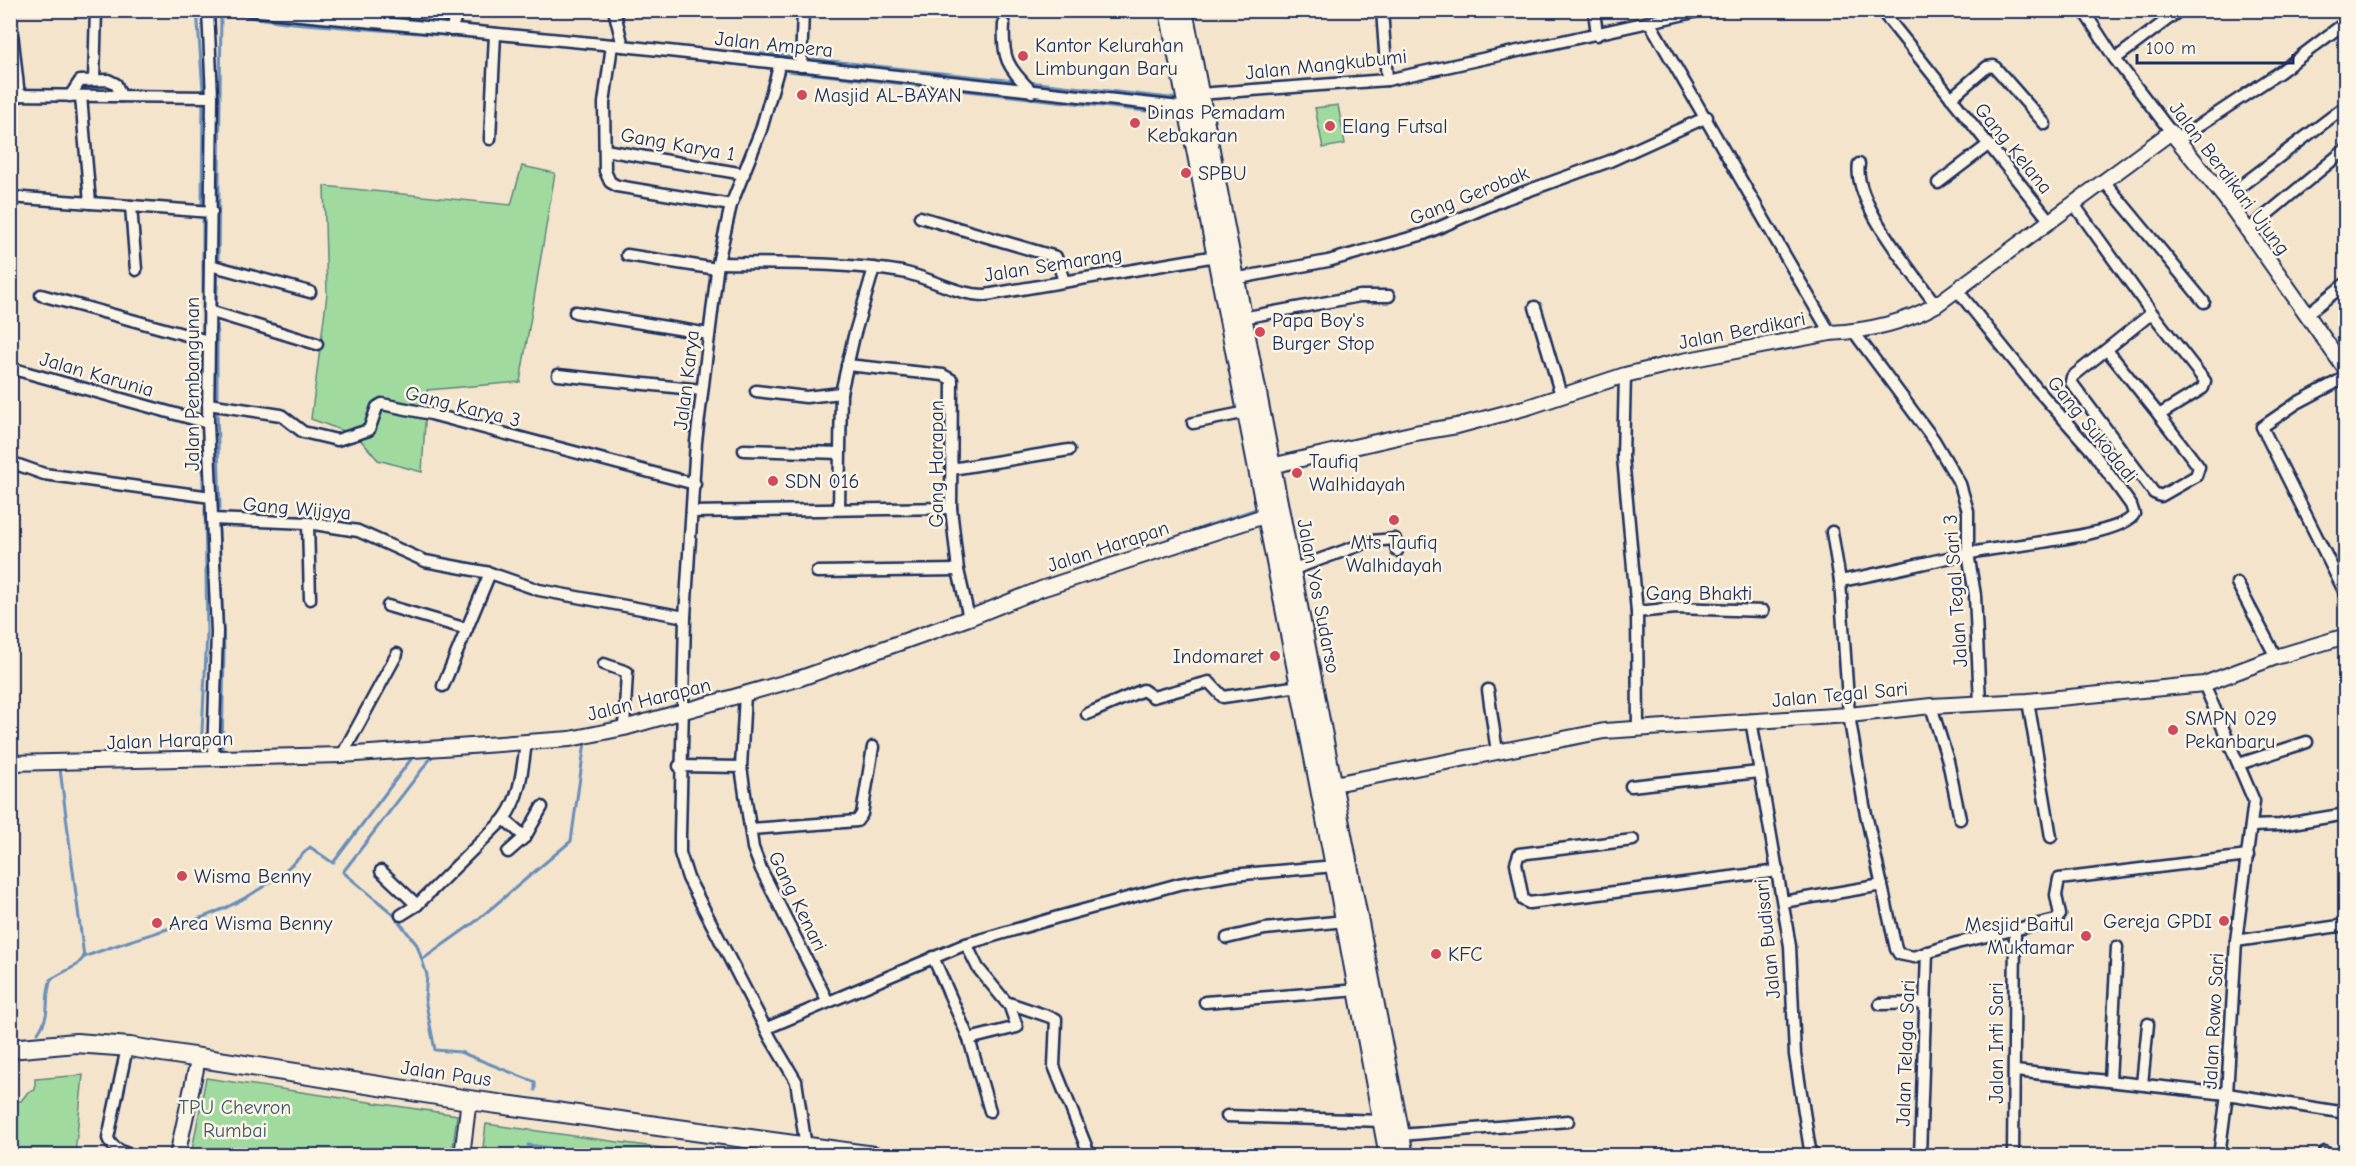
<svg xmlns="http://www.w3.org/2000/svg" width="2356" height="1166" font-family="'Comic Neue',sans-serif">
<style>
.green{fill:#a0da9f;stroke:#5e847e;stroke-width:1.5}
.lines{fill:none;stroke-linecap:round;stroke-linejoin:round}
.stream{stroke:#688eba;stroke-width:3}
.minor-casing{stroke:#1b2f5e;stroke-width:15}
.tertiary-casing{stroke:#1b2f5e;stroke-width:18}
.primary-casing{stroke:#1b2f5e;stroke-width:22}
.minor{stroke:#fcf5e5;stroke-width:10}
.tertiary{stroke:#fcf5e5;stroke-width:14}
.primary{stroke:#fcf5e5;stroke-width:18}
.poi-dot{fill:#d1495b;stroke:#fcf5e5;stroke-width:2}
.labels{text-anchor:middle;stroke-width:5;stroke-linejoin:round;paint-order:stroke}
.street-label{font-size:20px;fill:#1b2f5e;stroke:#fcf5e5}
.poi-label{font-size:20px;fill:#1b2f5e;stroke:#fcf5e5;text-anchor:start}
.park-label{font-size:20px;fill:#3c5a6e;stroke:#fcf5e5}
</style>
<rect width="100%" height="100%" fill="#f4e4cc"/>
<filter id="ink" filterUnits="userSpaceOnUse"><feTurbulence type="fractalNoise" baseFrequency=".0167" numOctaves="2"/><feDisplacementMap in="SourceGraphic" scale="12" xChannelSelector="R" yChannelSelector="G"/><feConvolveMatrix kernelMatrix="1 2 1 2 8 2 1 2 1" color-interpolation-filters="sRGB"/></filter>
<g filter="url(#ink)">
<!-- green -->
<g class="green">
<polygon points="1338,105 1345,144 1323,148 1315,108"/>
<polygon points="522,166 555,173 520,382 427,390 422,472 378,460 357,436 311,419 327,294 324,186 511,205"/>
<polygon points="83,1075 75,1155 11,1155 11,1102 21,1101 28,1092 35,1090 35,1079"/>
<polygon points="206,1078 457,1115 452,1155 191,1155"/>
<polygon points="486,1124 713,1155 482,1155"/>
</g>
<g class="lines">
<!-- stream -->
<g class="stream">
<polyline points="197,10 203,90"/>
<polyline points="310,10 447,23"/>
<polyline points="457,24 533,32"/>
<polyline points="498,40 524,42"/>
<polyline points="697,49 791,56"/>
<polyline points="671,57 768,68"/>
<polyline points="812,59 1015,81"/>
<polyline points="788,71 1182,115"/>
<polyline points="1029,82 1179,99"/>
<polyline points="202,207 203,100"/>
<polyline points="203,217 203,336"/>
<polyline points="218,262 221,13 293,23 492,39"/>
<polyline points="216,307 218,273"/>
<polyline points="217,324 217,400"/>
<polyline points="203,343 203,409"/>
<polyline points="217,410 220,509"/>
<polyline points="203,489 203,428"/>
<polyline points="219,530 224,651 222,751 239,751"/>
<polyline points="1142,549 1256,509"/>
<polyline points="1038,597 1057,591"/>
<polyline points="974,608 983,605"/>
<polyline points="934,623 957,615"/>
<polyline points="861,664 917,644"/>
<polyline points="789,674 823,663"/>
<polyline points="638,731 721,708"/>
<polyline points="146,753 201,751 207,634 205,508"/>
<polyline points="434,754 343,872 393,914 417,945 427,975 425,999 435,1050 460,1052 535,1082 535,1090"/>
<polyline points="10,756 28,756"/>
<polyline points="282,763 412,758"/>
<polyline points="45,769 99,768"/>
<polyline points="60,769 84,957"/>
<polyline points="423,959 475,922 571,841 585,742"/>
<path d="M38 1033C53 1011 43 1002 51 979L77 965 84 957C173 922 240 921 310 847L333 863 412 758"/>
<polyline points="528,1145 610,1156"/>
</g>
<!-- minor casing -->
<g class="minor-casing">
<g id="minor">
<polyline points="208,10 212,97 208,423 217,632 213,757"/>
<polyline points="248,10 623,46 1189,108"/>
<polyline points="614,10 623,46"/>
<polyline points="1382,10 1387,80"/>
<polyline points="1594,10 1597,35"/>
<polyline points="1881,10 2049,220"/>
<polyline points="2083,10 2115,59 2171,132"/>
<polyline points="10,14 19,96"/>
<polyline points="1650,23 1830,333"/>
<path d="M1004 24C1002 61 1008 66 1032 92"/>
<polyline points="451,30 458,10"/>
<polyline points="612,45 604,103 605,171 610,182 617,186 731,205"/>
<polyline points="2115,59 2180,10"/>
<polyline points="780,63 761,130 731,205 718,263 696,442 685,617 680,835 680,853 688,878 771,1039 796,1081 806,1147"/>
<polyline points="801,66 803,10"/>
<polyline points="94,80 96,10"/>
<polyline points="1199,94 1387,80 1703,10"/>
<polyline points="10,95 212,97"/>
<polyline points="70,96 80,81 108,80 116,84 121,96"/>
<polyline points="81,96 90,203"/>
<polyline points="1951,98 1987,67 1994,66 2045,124"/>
<polyline points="490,139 495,34"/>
<polyline points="2177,140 2280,72 2346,22"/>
<polyline points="605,150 744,174"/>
<path d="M1859 164C1852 201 1914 274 1936 305"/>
<polyline points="2103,180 2204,302"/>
<polyline points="1938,183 1988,145"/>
<polyline points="10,197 212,212"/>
<polyline points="2225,198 2346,106"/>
<polyline points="2073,203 2152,313 2205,381 2203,388 2159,415 2199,467 2196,476 2161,496 2154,493 2071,382 2072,377 2152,313"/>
<polyline points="131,206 136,270"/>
<polyline points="920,217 1056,257 1064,281"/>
<polyline points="2248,230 2346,149"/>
<polyline points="627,255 717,269"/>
<path d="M718 263C779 264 841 262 902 272 932 278 955 295 986 295L1216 256"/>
<polyline points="210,265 310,292"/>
<polyline points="1234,279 1328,261 1424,234 1505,199 1610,161 1707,117"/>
<polyline points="41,295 208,341"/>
<polyline points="1535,307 1561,395"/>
<polyline points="209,311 317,344"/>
<polyline points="575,312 709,334"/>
<polyline points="2306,315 2346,283"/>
<polyline points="1242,318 1360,296 1389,296"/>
<polyline points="1854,332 1934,440 1960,484 1968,511 1968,553 1975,595 1980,703"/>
<polyline points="2107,350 2159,415"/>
<polyline points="847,365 943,375 952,380 951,508 958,570 969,618"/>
<polyline points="10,368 208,423"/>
<polyline points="558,375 702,390"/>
<polyline points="1625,375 1623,457 1637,612 1638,728"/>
<polyline points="2346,377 2297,403 2262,427 2346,595"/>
<polyline points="756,391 806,397 841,393"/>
<polyline points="208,404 281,415 303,432 337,440 369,430 377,407 382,404 431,414 695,484"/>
<polyline points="1193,423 1247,412"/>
<polyline points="744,450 839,453"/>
<polyline points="10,462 44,474 211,497"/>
<polyline points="952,469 1069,450"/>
<polyline points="839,508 841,393 854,336 874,268"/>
<polyline points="692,512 951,508"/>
<polyline points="212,519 308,523 358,531 425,561 490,573 539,590 685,617"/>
<polyline points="308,523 310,599"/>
<polyline points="1832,532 1840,581 1849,715 1864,805 1896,949 1899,954 1914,957 1957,943 2056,920 2060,915 2056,895 2059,879 2248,856"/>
<polyline points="1291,570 1371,541 1395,539 1397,551"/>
<polyline points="817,572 958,570"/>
<path d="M1840 581C1886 573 1930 561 1976 552 2003 546 2124 536 2134 514L2131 505 2092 451 2036 388 1957 290"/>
<polyline points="2237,583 2276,657"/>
<polyline points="388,606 467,629"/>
<polyline points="1637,612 1676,608 1763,611"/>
<polyline points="604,664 627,672 624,728"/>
<polyline points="2204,684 2254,801 2236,941 2227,1094 2219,1156"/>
<polyline points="443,686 490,573"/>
<polyline points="1488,690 1497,752"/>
<polyline points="745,694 741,767 753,848 761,869 828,1002"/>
<polyline points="2028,701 2051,837"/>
<polyline points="1931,706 1948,761 1960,819"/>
<polyline points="1087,714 1143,690 1153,697 1209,682 1223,697 1299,686"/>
<polyline points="1751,720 1790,946 1795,1055 1811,1156"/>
<polyline points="342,755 397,654"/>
<polyline points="2239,764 2307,742"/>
<polyline points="679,766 741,767"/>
<polyline points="1631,786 1759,772"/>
<polyline points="504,819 525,837"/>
<polyline points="2251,826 2280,825 2346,814"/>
<polyline points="751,829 857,821 862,814 873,747"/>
<polyline points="1633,840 1519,854 1516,863 1523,900 1529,903 1778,871"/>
<polyline points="508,852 525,837 542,807"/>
<polyline points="381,871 417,905"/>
<polyline points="1783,902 1882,885"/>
<path d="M401 915 417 905 504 819C521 796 522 770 526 743"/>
<polyline points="1227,938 1265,929 1345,921"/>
<polyline points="2236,941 2346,925"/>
<polyline points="966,944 978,968 1006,1002 1056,1019 1054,1066 1090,1156"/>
<polyline points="933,957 969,1039 1017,1027 1009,1004"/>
<polyline points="1205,1002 1358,990"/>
<polyline points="1880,1004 1925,1003"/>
<polyline points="767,1028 966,944 1058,917 1179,884 1232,875 1335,866"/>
<polyline points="969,1039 990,1111"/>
<path d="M125 1057 108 1138C111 1148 123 1152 132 1156"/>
<polyline points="2015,1071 2227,1094 2346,1113"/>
<polyline points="2110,1081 2117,947"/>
<polyline points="2142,1084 2148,1024"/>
<polyline points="1227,1116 1383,1121"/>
<polyline points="1401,1135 1568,1121"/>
<polyline points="1920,1156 1927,952"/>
<polyline points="2013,1156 2015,930"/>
<polyline points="2325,1156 2325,1152"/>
</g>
</g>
<!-- tertiary casing -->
<g class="tertiary-casing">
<g id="tertiary">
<path d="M1271 466 1415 433 1457 426 1528 407 1625 375 1683 361 1830 333C1866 331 1904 323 1936 305L2171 132 2225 198 2346 370"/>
<polyline points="10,763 342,755 570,739 624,728 801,678 969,618 1041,589 1267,515"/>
<polyline points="1334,784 1604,731 1849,715 1931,706 2028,701 2204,684 2276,657 2346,636"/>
<polyline points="177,1156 196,1069"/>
<polyline points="462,1156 468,1107"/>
</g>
</g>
<!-- primary casing -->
<g class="primary-casing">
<g id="primary">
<polyline points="1169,10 1335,866 1389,1156"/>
<polyline points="1183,10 1404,1156"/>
<polyline points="10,1049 76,1043 130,1047 469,1100 874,1156"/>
</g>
</g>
<!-- minor -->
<use href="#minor" class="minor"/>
<!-- tertiary -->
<use href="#tertiary" class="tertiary"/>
<!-- primary -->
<use href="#primary" class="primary"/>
</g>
</g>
<!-- markers -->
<g class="poi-dot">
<circle cx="1023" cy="56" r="6"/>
<circle cx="802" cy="95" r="6"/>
<circle cx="1135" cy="123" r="6"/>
<circle cx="1330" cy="126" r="6"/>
<circle cx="1186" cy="173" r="6"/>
<circle cx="1260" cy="332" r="6"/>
<circle cx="1297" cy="473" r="6"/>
<circle cx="773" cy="481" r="6"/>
<circle cx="1394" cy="520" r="6"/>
<circle cx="1275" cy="656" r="6"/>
<circle cx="2173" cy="730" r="6"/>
<circle cx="182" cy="876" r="6"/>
<circle cx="2224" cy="921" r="6"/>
<circle cx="157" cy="923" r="6"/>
<circle cx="2086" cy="936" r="6"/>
<circle cx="1436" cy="954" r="6"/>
</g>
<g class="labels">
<!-- street labels -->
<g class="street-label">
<text transform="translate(774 44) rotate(6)" y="7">Jalan Ampera</text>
<text transform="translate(1326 64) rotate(-6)" y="7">Jalan Mangkubumi</text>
<text transform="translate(678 144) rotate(10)" y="7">Gang Karya 1</text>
<text transform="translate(2014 148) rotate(51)" y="7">Gang Kelana</text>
<text transform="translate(2230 178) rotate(53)" y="7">Jalan Berdikari Ujung</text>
<text transform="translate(1469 195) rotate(-22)" y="7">Gang Gerobak</text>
<text transform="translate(1053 264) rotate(-9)" y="7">Jalan Semarang</text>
<text transform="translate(1742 330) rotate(-11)" y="7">Jalan Berdikari</text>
<text transform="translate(97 374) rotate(16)" y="7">Jalan Karunia</text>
<text transform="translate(686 380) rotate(-83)" y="7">Jalan Karya</text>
<text transform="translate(192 384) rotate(-90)" y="7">Jalan Pembangunan</text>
<text transform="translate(463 406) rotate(14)" y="7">Gang Karya 3</text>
<text transform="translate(2093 429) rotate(51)" y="7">Gang Sukodadi</text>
<text transform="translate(936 464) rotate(-90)" y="7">Gang Harapan</text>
<text transform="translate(297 508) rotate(5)" y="7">Gang Wijaya</text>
<text transform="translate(1108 546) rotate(-18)" y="7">Jalan Harapan</text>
<text transform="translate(1955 591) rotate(-94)" y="7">Jalan Tegal Sari 3</text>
<text x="1699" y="600">Gang Bhakti</text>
<text transform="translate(1319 596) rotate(79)" y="7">Jalan Yos Sudarso</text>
<text transform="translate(1840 694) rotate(-5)" y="7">Jalan Tegal Sari</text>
<text transform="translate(649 699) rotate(-14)" y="7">Jalan Harapan</text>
<text transform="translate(170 740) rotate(-2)" y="7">Jalan Harapan</text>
<text transform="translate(798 901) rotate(64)" y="7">Gang Kenari</text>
<text transform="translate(1767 939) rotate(-96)" y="7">Jalan Budisari</text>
<text transform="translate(2213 1021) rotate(-87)" y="7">Jalan Rowo Sari</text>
<text transform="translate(1996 1043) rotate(-90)" y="7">Jalan Inti Sari</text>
<text transform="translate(1905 1053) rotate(-88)" y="7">Jalan Telaga Sari</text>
<text transform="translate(446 1073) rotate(8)" y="7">Jalan Paus</text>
</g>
<!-- poi labels -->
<g class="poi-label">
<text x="1035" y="52">Kantor Kelurahan<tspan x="1035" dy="23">Limbungan Baru</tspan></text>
<text x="814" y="102">Masjid AL-BAYAN</text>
<text x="1147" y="119">Dinas Pemadam<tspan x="1147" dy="23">Kebakaran</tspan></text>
<text x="1342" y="133">Elang Futsal</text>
<text x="1198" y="180">SPBU</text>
<text x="1272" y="327">Papa Boy's<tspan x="1272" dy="23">Burger Stop</tspan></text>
<text x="1309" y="468">Taufiq<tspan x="1309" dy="23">Walhidayah</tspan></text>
<text x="785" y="488">SDN 016</text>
<text x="1394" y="549" text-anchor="middle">Mts Taufiq<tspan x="1394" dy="23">Walhidayah</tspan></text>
<text x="1263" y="663" text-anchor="end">Indomaret</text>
<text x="2185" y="725">SMPN 029<tspan x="2185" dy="23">Pekanbaru</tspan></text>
<text x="194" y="883">Wisma Benny</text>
<text x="2212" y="928" text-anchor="end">Gereja GPDI</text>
<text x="169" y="930">Area Wisma Benny</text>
<text x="2074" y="931" text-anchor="end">Mesjid Baitul<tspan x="2074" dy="23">Muktamar</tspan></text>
<text x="1448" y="961">KFC</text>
</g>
<!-- park labels -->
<g class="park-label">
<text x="235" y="1114">TPU Chevron<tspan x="235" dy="23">Rumbai</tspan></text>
</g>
</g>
<!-- margin -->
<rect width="2356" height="1166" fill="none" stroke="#fcf5e5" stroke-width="36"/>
<rect x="18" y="18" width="2320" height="1130" fill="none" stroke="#1b2f5e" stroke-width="2" filter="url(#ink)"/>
<!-- scale -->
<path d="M2137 54v9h156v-9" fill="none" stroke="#1b2f5e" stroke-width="3"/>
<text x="2146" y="54" font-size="18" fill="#1b2f5e" stroke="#fcf5e5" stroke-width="4.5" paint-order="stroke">100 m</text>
</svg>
